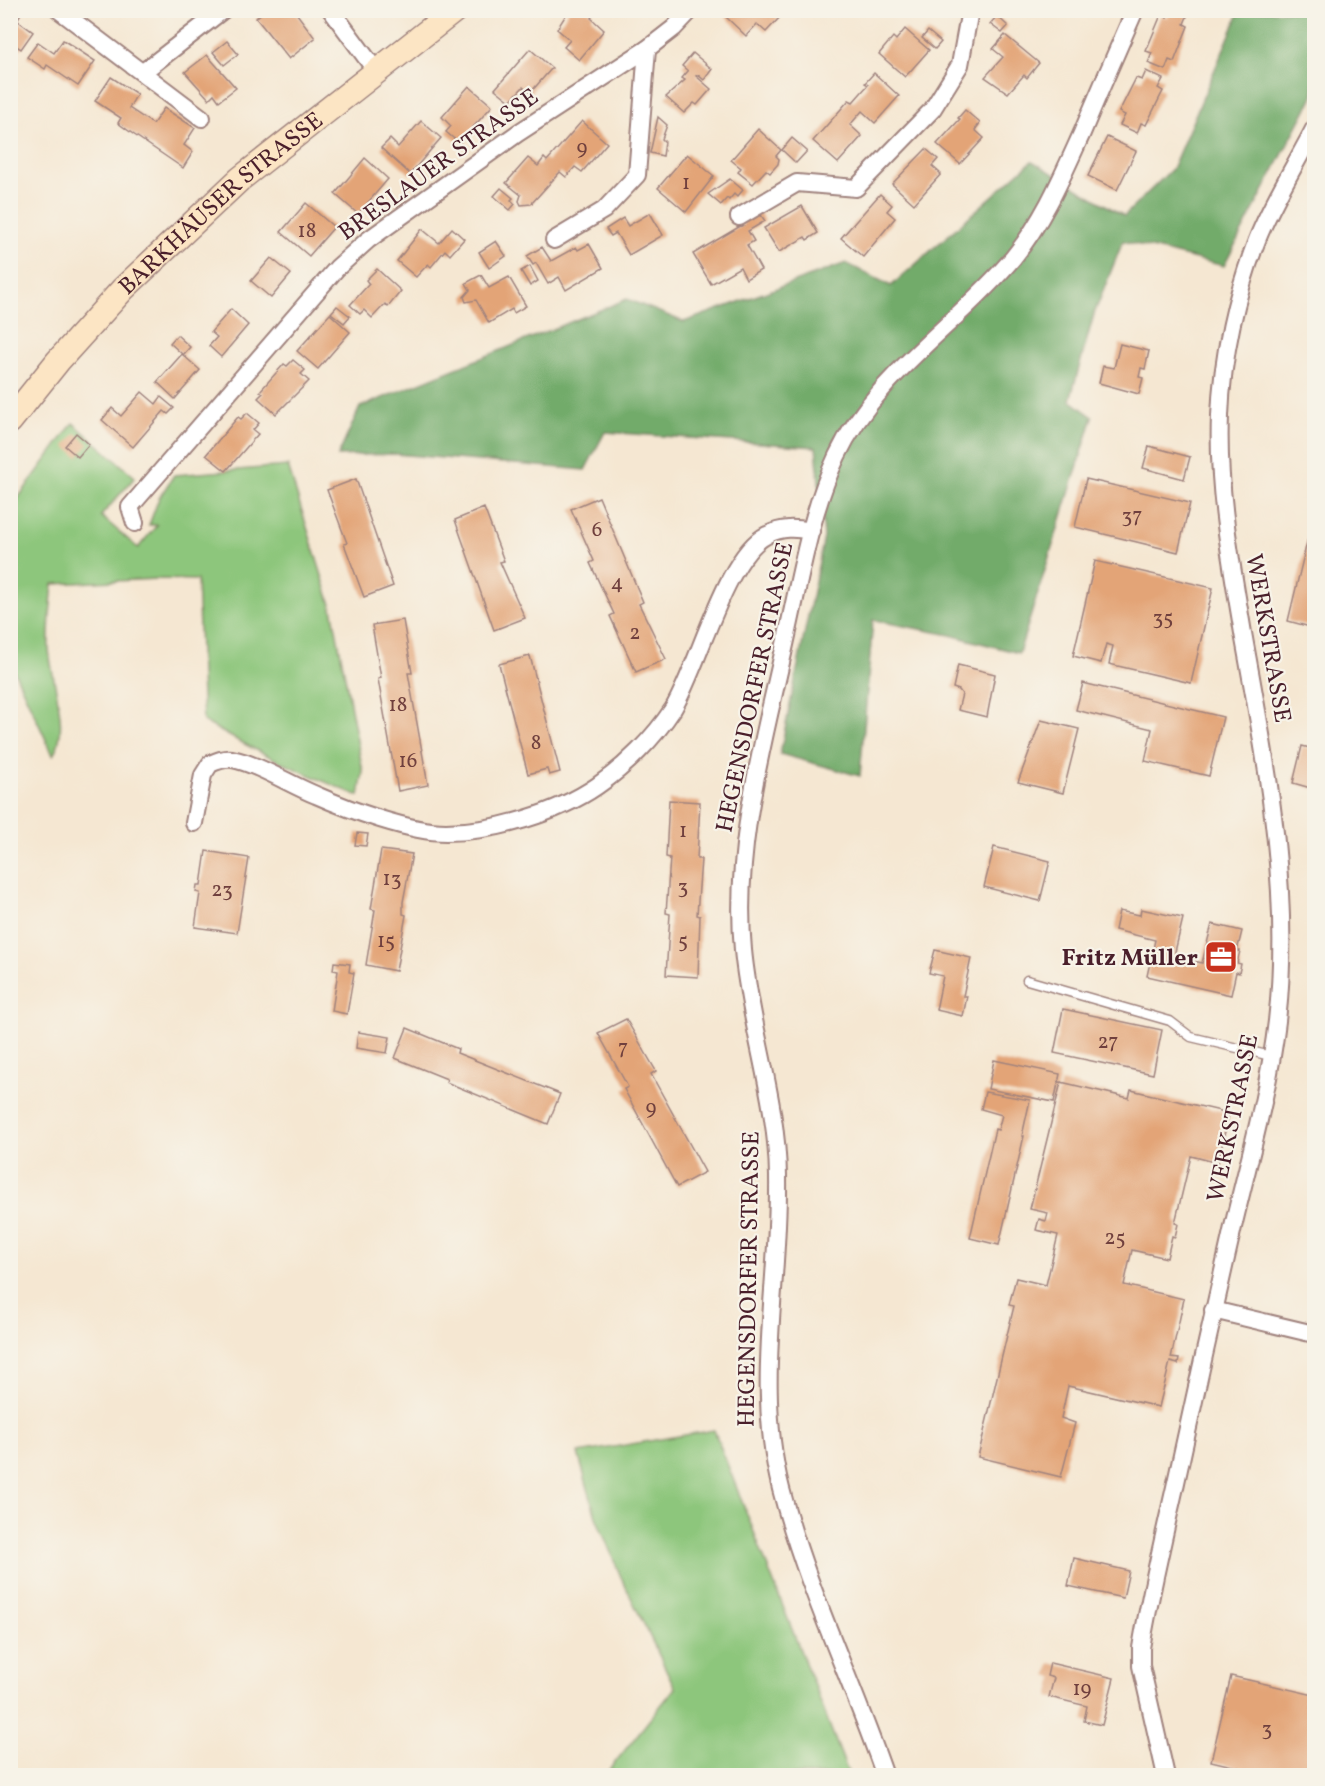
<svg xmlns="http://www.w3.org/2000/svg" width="1325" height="1786" font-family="Vollkorn,serif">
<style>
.green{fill:#8dc67b;stroke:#6c7253;stroke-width:1.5}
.forest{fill:#72ab6b;stroke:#5e654b;stroke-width:1.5}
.building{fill:#e3a477}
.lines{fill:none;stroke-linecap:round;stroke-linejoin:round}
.lane-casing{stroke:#a0837e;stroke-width:11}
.street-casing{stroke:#a0837e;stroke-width:20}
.secondary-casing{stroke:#a0837e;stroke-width:27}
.lane{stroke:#fff;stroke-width:8}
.street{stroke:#fff;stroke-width:16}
.secondary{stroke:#fce5c4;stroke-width:24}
.labels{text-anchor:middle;stroke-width:4.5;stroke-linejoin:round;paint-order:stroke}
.number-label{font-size:21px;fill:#70403e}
.street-label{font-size:24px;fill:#4a1f2b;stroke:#f7f3e8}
.poi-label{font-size:24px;font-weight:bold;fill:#4a1f2b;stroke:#f7f3e8;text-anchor:end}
</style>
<rect width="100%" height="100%" fill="#f7f3e8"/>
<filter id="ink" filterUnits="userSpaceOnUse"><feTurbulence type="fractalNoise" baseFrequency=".0167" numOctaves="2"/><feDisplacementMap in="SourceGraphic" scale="12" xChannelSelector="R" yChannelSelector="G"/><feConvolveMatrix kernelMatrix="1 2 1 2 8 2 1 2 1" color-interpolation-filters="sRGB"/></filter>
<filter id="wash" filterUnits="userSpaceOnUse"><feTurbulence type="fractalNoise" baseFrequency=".008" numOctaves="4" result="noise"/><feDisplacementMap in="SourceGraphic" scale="24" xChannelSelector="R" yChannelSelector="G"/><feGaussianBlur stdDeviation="1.35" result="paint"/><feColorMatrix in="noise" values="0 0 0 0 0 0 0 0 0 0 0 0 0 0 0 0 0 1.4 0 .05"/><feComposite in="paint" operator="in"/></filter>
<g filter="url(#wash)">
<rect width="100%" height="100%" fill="#f5e7d2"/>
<!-- green -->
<g class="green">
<path d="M73 423 135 477 101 516 138 548 157 525H149L159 498 174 475 288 466 332 608 363 772 359 796C305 774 253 751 203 721L197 580 157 579 53 584C51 605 48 627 49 649 51 679 71 730 53 755L11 664 10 509Z"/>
<polygon points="714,1430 849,1775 605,1775 675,1688 621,1577 596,1517 578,1453"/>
</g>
<!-- forest -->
<polygon class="forest" points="1240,11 1314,11 1314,94 1224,266 1123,241 1094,314 1070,400 1093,417 1019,653 950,635 873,620 860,776 780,754 824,537 816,447 605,432 585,470 395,454 338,456 360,407 627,299 684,322 846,263 891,286 1032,161 1124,216 1172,169"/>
<g id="blocks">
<!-- building -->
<g class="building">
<polygon points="10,10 23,10 17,20 33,32 21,49 10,42"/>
<polygon points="265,10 294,10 315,38 289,59 256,18"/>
<polygon points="569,10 588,10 593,15 591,18 604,30 579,60 564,47 570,40 557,29"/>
<polygon points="732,10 773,10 781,16 766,32 757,24 746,36 726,17"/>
<polygon points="1169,10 1188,14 1184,24 1188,26 1174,62 1169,60 1165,70 1148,63 1152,53 1146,51 1161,15 1167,17"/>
<polygon points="997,16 1008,26 1002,33 990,24"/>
<polygon points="905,29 929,50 905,77 879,54 893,37 896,40"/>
<polygon points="928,31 941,42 935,49 922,38"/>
<polygon points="1005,35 1039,63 1027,78 1024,75 1008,93 985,77 1003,57 993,49"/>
<polygon points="63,40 95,61 78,86 47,65 45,69 27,57 38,42 54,53"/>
<polygon points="227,41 238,54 224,65 213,52"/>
<polygon points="530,49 552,68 530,93 523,87 510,101 495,89"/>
<polygon points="693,53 712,69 704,80 698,75 696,76 711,89 697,105 694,103 684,113 666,97 685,80 682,78 688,71 682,66"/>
<polygon points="207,55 236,88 219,101 214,94 209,99 185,72"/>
<polygon points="1146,71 1163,79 1158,88 1163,91 1146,125 1141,123 1137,133 1120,125 1125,115 1119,112 1136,78 1142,80"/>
<polygon points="874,73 899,96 875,123 862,111 850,125 862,136 838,163 813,141 849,100 853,102 868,85 865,83"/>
<polygon points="111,77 137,94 129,108 153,124 164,108 195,128 184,145 193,152 183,168 133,134 118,123 121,118 95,101"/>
<polygon points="469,86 492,106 459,143 446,132 451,126 442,117"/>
<polygon points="965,110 980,123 975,130 984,138 960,164 937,144 960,119 958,118"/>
<polygon points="658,117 667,125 662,139 665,142 663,156 650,153"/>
<polygon points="421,121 441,138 410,174 381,148 390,139 398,147"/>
<polygon points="582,121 607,143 582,172 575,167 566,177 560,172 531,204 521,205 519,201 521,195 506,183 528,158 538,166 544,158 547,161"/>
<polygon points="758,129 781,150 776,156 779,159 778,164 770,173 766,170 753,184 738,172 741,168 731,160"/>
<polygon points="1107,137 1136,151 1117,190 1088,176"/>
<polygon points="792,138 807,151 796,163 782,150"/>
<polygon points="926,149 938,159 932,166 941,174 914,204 892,184"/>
<polygon points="687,154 714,176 686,212 658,188"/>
<polygon points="365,158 388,179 358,214 335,194"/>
<polygon points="730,179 743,190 737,197 734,194 729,200 727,198 721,205 708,194"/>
<polygon points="501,188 513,198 511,200 515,204 510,210 494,196"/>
<polygon points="880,194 892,205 887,211 895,218 863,257 841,238"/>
<polygon points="306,203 334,227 309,256 281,232"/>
<polygon points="802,206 818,233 807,240 805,237 779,252 764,228"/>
<polygon points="759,212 765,221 748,231 754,241 747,245 761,270 746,279 740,267 711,284 693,254 744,224 742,222"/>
<polygon points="650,213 663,235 629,255 616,233 611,236 606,229 623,218 628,226"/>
<polygon points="452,228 464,239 450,255 445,250 431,267 428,264 416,277 397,261 422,229 439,243"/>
<polygon points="496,241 506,256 489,268 479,252"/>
<polygon points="589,244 603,268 566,290 559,277 548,284 536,263 533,265 527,256 542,247 551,261 576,247 578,250"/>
<polygon points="271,258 291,274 271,298 251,281"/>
<polygon points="530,266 538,281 530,286 521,271"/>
<polygon points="377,269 401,291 388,307 385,304 372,318 364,310 360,314 350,305 369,284 366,280"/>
<polygon points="481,275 489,288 509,277 526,306 514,313 512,309 489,323 476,300 466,302 464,297 470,290 466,283"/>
<polygon points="337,306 350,316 344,323 331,313"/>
<polygon points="231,309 248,325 221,357 209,346 217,337 211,332"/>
<polygon points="330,314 350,332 318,369 297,351"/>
<polygon points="177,335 190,347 183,355 200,370 175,399 157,382 182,354 170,343"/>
<polygon points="1120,344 1149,351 1145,369 1141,368 1139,377 1143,378 1139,394 1099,383 1103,366 1114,368"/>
<polygon points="293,360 305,370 301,374 309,381 276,414 258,398 263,393 260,391 284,364 287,366"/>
<polygon points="142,392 156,404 161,397 174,408 168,414 164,411 133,447 102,420 112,408 121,416"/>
<polygon points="247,413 259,423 253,430 258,434 226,471 206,455 238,417 241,419"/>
<polygon points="76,433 89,444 78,457 65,446"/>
<polygon points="1149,446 1190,457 1184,479 1143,468"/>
<polygon points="356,479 393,586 364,597 344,544 347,543 327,490"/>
<polygon points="1086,479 1190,503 1178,552 1075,527"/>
<polygon points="599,497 643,602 639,604 666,659 636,672 610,616 614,614 590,563 594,561 571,509"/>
<polygon points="484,508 504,561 500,562 525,618 494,630 455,520"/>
<polygon points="1314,513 1314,628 1288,621"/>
<polygon points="1095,561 1213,588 1191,683 1109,664 1113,646 1106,644 1101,663 1073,656"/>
<polygon points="403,620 412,673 408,673 428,785 398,791 378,679 381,678 372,625"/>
<polygon points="530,656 560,772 549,775 547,769 528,774 499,664"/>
<polygon points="958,665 995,674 987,717 958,710 962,694 959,690 953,688"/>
<polygon points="1083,683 1223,717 1209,776 1145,761 1152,729 1076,710"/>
<polygon points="1041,720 1079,729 1063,793 1018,782"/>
<polygon points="1302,746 1314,749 1314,789 1293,783"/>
<polygon points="669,800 700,802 697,859 701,859 697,915 700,916 698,977 666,975 670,914 666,913 670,858 666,857"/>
<polygon points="357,833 368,834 366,846 355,845"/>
<polygon points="994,847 1050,861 1040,901 984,887"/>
<polygon points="381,850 412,854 403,902 403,914 406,915 396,971 366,965 375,910 371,909"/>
<polygon points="206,851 249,858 237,933 195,927 200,893 196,892 197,885 201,885"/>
<polygon points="1141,909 1183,918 1174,956 1202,963 1212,924 1242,931 1237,951 1240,951 1237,963 1241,964 1239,973 1236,972 1231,995 1147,976 1155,940 1115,930 1119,911 1140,915"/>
<polygon points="935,950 971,958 963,996 967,996 963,1016 936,1010 943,976 929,973"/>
<polygon points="334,962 350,964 349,972 354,973 347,1014 332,1011 338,971 333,970"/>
<polygon points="1063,1009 1162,1030 1153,1074 1054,1053"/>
<polygon points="626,1019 656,1071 651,1074 705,1172 677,1187 624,1089 628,1087 598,1033"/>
<polygon points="407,1028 458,1049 457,1053 560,1094 548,1124 446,1082 447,1079 395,1058"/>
<polygon points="358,1032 390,1037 387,1053 356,1048"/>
<polygon points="994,1060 1060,1074 1054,1102 988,1089"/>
<polygon points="1061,1082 1129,1098 1131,1090 1229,1113 1218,1163 1191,1156 1175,1223 1178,1224 1175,1237 1172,1236 1167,1258 1132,1250 1124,1285 1184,1299 1171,1358 1179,1359 1178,1364 1170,1362 1159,1407 1068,1386 1061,1418 1075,1423 1061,1477 978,1457 1014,1306 1009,1305 1016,1278 1046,1285 1058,1235 1036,1230 1039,1219 1046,1221 1048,1213 1030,1209"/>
<polygon points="985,1092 1030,1100 1022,1136 1024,1136 999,1245 970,1238 995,1129 998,1130 1002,1115 981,1109"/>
<polygon points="1074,1558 1129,1571 1123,1598 1068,1586"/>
<polygon points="1050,1663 1114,1678 1102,1725 1084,1721 1087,1706 1049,1697 1054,1678 1047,1676"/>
<polygon points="1231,1676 1314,1695 1314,1776 1274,1776 1211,1761"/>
</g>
</g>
</g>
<g filter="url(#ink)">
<use href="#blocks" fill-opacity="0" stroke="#a0837e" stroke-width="1.5"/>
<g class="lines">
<!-- lane casing -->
<g class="lane-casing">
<polyline id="lane" points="1027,980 1170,1021 1191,1037 1271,1056"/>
</g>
<!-- street casing -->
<g class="street-casing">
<g id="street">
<polyline points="59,10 202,118"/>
<polyline points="331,10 376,71"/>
<polyline points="143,72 223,10"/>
<polyline points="739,217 797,183 856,188 932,110 960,65 970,10"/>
<polyline points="554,240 604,210 637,175 647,49"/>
<polyline points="135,523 130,507 337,268 368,240 518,133 647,49 674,28 691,10"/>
<path d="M194 823 203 775 210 764C217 761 224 758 232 759 258 764 291 785 316 795 350 810 410 832 446 832 494 832 558 813 597 786 626 766 654 738 673 709 699 666 725 556 767 535 782 527 795 528 811 531"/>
<polyline points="1213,1310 1314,1334"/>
<path d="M885 1776C852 1680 806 1587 781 1489 754 1385 780 1281 778 1176 777 1099 750 1026 743 950 733 846 764 741 786 640 800 579 810 513 837 456 875 375 957 325 1013 258 1044 220 1062 177 1082 133 1099 92 1117 51 1135 10"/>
<path d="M1166 1776 1141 1666V1648C1150 1594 1163 1540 1175 1487 1194 1400 1213 1314 1233 1227 1249 1159 1269 1090 1277 1021 1292 890 1266 761 1243 633 1231 561 1217 489 1220 416 1222 357 1236 294 1257 240 1272 202 1295 166 1314 129"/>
</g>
</g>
<!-- secondary casing -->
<g class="secondary-casing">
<g id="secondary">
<path id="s1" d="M10 421 58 361 123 289 240 179 455 10"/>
</g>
</g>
<!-- lane -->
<use href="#lane" class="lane"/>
<!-- street -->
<use href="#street" class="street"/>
<!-- secondary -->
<use href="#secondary" class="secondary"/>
</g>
</g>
<!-- icons -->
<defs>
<g id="office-square" transform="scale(1.725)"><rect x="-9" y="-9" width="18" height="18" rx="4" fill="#c8321e" stroke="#f7f3e8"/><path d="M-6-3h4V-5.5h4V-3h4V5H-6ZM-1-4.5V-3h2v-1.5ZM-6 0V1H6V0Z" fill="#fff"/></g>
</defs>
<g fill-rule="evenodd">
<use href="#office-square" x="1221" y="957"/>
</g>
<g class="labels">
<!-- number labels -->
<g class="number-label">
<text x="582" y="154">9</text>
<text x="686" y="189">1</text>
<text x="307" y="237">18</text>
<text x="1132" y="522">37</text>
<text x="597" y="536">6</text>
<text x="617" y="589">4</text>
<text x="1163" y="624">35</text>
<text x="635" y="639">2</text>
<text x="398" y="711">18</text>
<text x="536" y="749">8</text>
<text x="408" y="767">16</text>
<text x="683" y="837">1</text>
<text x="392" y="885">13</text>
<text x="683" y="893">3</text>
<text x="222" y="896">23</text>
<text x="386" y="947">15</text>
<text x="683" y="947">5</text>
<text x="1108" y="1048">27</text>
<text x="623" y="1054">7</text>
<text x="651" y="1114">9</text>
<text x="1115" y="1244">25</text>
<text x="1082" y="1695">19</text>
<text x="1267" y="1735">3</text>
</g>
<!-- street labels -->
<g class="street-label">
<text transform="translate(438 164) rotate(-36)" y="8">BRESLAUER STRASSE</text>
<text dy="8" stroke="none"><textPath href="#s1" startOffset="304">BARKHÄUSER STRASSE</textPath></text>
<text transform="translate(1269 638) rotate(80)" y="8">WERKSTRASSE</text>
<text transform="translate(754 687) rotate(-78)" y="8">HEGENSDORFER STRASSE</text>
<text transform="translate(1232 1118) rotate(-78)" y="8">WERKSTRASSE</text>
<text transform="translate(748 1279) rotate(-89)" y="8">HEGENSDORFER STRASSE</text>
</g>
<!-- poi labels -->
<g class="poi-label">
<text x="1198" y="965">Fritz Müller</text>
</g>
</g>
<!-- margin -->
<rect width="1325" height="1786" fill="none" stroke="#f7f3e8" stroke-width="36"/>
</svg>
